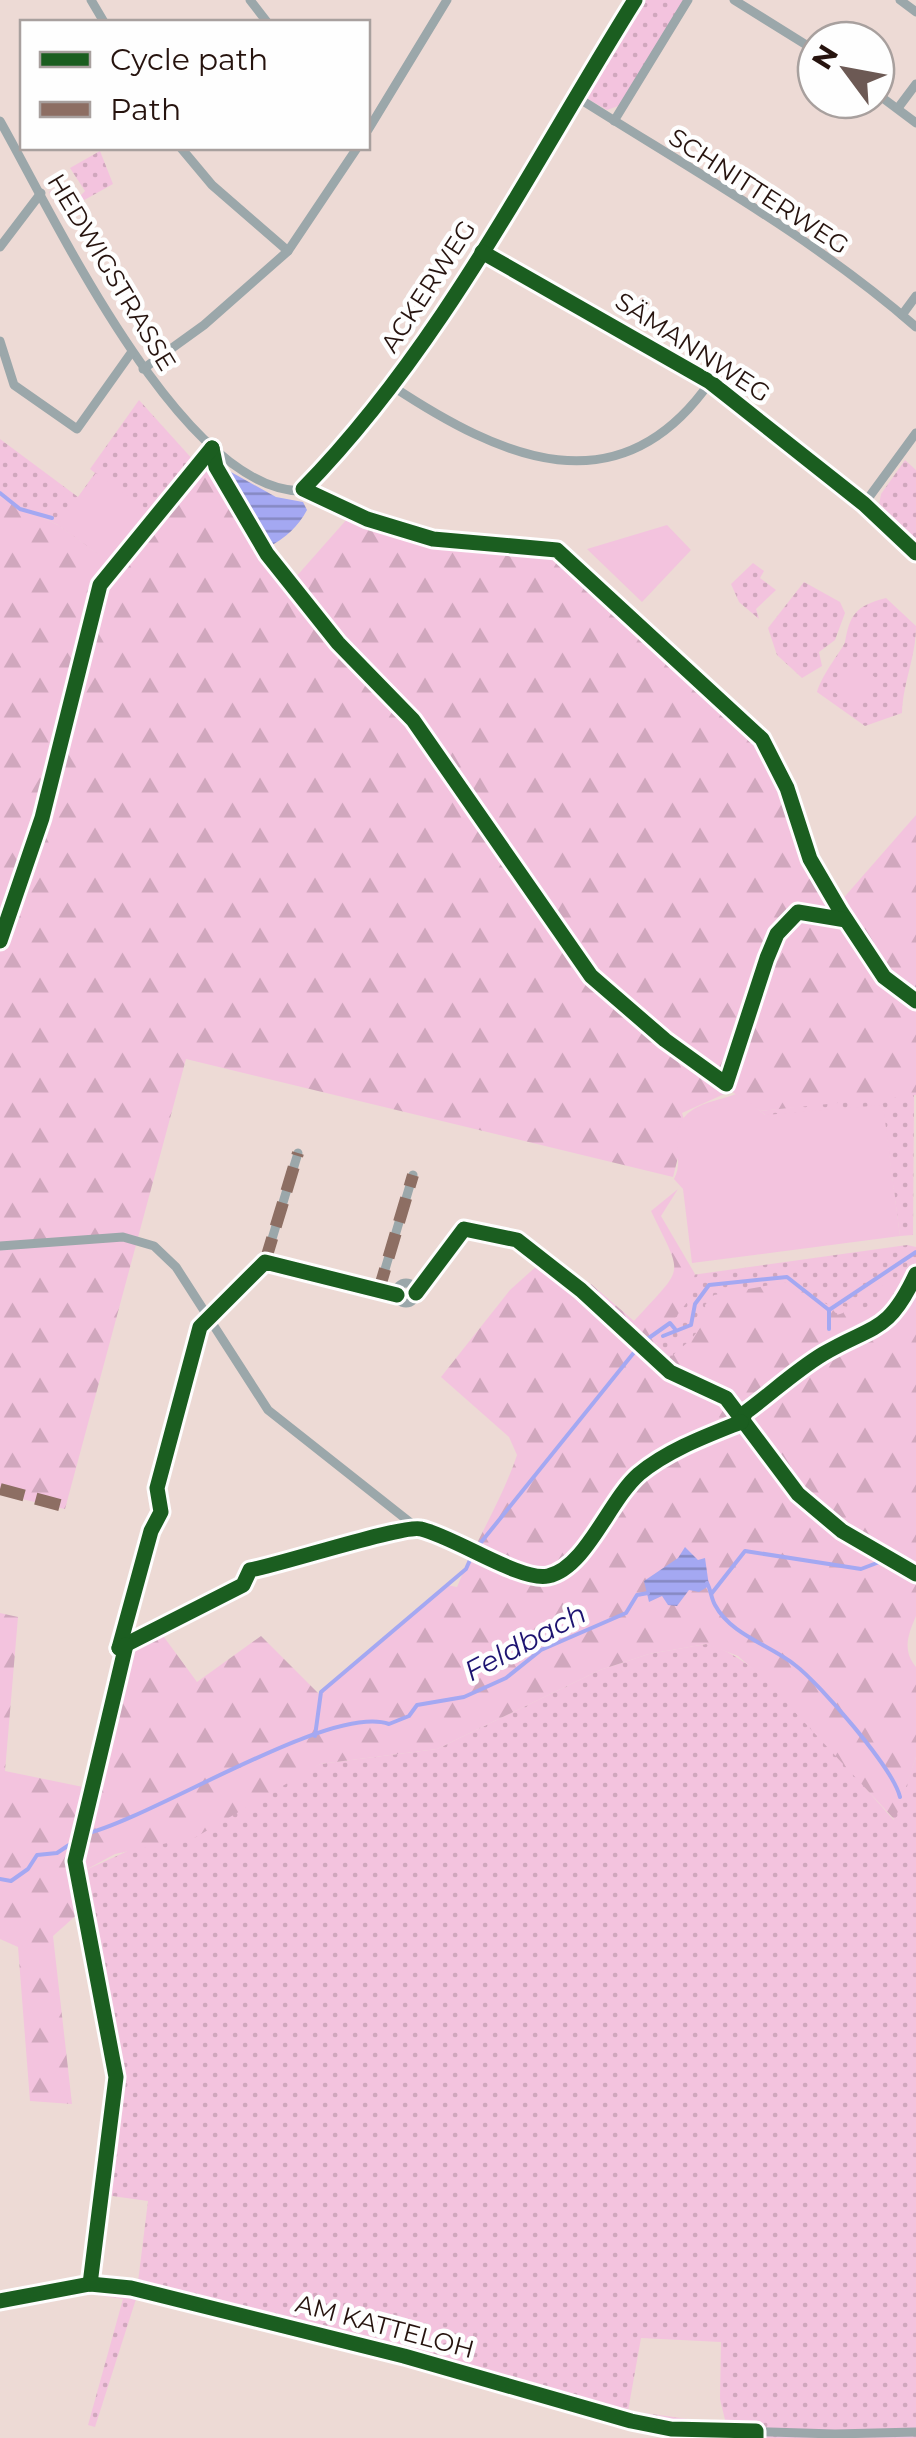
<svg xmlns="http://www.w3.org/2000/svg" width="916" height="2438" font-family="Montserrat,sans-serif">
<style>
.grass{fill:url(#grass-dots);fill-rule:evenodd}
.forest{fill:url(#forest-firs)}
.garden{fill:#f3c3de}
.water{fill:url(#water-rules)}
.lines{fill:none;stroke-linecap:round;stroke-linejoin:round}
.stream{stroke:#a4a8f2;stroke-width:4}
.street{stroke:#9ba7aa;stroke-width:9}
.quiet{stroke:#8d6e63;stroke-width:12;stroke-dasharray:25 12;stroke-linecap:butt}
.cycleway-casing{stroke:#fefefe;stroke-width:21}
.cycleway{stroke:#1b5e20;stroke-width:15}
.labels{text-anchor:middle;stroke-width:9;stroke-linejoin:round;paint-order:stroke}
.street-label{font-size:25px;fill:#26130e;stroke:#fefefe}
.water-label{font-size:28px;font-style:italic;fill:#1d1371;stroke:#fefefe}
</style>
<defs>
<pattern id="grass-dots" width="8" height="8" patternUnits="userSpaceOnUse" patternTransform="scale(2.5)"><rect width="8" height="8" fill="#f3c3de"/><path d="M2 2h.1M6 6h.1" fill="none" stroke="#d0a7bd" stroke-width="1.8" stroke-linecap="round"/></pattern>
<pattern id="forest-firs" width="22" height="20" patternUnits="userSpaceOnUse" patternTransform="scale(2.5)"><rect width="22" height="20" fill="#f3c3de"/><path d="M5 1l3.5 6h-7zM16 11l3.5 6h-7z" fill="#d0a7bd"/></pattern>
<pattern id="water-rules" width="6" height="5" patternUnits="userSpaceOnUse" patternTransform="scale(2.5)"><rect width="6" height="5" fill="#a4a8f2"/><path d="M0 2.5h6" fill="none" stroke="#8588c2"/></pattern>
</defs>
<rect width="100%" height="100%" fill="#eddad5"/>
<!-- grass -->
<g class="grass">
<polygon points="640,0 685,0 621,105 607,110 588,99 584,91"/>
<polygon points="100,151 113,184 61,213 49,192 57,187 68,201 75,201 85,191 70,168"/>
<polygon points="139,400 195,462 113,565 58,525 0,497 0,439 78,497 95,473 90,469"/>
<polygon points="905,460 916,470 916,543 879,505 881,494"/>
<polygon points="753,563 764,571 760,578 776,590 756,609 759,619 739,602 731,584"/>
<polygon points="804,582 840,602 845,613 835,640 819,652 822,666 802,678 777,655 768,628"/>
<path d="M886 598 916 626C916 657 903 682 902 713L865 726 817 692C822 674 844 647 845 642 850 615 855 606 886 598Z"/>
<polygon points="914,1093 913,1235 900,1236 883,1110 776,1123 760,1111"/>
<polygon points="907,1245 916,1247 916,1564 665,1362 647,1319 692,1275"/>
<path d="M706 1644C769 1658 848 1772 894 1820L916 1757V2438H740L734 2428 670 2424 628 2415 625 2427 336 2347 136 2299 95 2427 88 2425 123 2299 83 2293 0 2307V2294L82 2279 138 2282 148 2201 105 2195 119 2080 113 2075 81 1911 79 1873 320 1764 437 1749 600 1670 649 1654ZM641 2338 721 2342 720 2399 726 2424 628 2411Z"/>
</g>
<!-- forest -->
<g class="forest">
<polygon points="207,456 257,552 287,587 355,510 408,530 556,545 771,743 810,851 840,902 916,815 916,1095 760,1111 731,1091 682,1113 686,1126 673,1177 186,1059 65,1509 0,1494 0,497 58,525 119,569"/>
<path d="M678 1189 661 1216 695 1274 688 1301 656 1343 672 1356C688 1342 708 1328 705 1305L714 1295 788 1282 830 1306 837 1315 843 1313V1306L861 1310 878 1300 899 1299 901 1290 884 1292 880 1277 901 1287 916 1257V1616C908 1635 902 1650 916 1667V1757L895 1820 766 1681 738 1656 706 1644 649 1654 600 1670 437 1749 320 1764 196 1837 115 1854 80 1873 81 1911 53 1936 72 2104 30 2101 18 1947 0 1939V1613L18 1617 5 1771 88 1788 127 1648 161 1633 197 1682 261 1636 319 1694 446 1585 457 1587C475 1542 502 1500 517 1455L509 1437 441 1377 510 1290 540 1263 581 1295 591 1284 634 1321C686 1264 683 1278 651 1211Z"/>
</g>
<!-- garden -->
<g class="garden">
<polygon points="96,473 145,509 108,561 58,525"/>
<polygon points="667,525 691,550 642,602 587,549"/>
<polygon points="856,663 880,681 858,710 834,692"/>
<path d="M738 1093 765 1115 883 1105 900 1236 692 1263 683 1189 674 1179C681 1166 677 1155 677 1140 678 1101 718 1103 738 1093Z"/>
</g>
<!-- water -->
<g class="water">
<path d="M222 467 276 497 303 502 307 510C298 527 286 537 269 547Z"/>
<polygon points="685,1547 698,1560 705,1558 709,1586 699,1592 689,1590 677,1606 668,1605 662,1596 649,1602 644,1581 678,1558"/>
</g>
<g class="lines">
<!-- stream -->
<g class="stream">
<polyline points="0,493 20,509 52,518"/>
<polyline points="829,1329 829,1310"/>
<polyline points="663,1336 691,1325 695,1304 709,1285 787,1277 829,1310 916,1252"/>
<polyline points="646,1340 670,1323 675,1329"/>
<path d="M707 1583C711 1590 711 1598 715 1605 731 1635 770 1645 795 1665 819 1683 893 1768 900 1797"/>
<polyline points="712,1593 745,1551 861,1569 882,1561"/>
<polyline points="315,1736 321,1692 466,1569 474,1551 636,1350"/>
<path d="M85 1834C153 1818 331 1703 389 1724L409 1716 417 1705 464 1697 506 1678 541 1650 626 1613 637 1595 648 1593"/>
<polyline points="0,1879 11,1881 28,1869 37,1855 57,1853 72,1843"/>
</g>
<!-- street -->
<g class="street">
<polyline points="91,0 104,22"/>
<polyline points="250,0 267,22"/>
<polyline points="734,0 816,51"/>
<polyline points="900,0 916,12"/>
<polyline points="876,93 916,123"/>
<path d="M575 96C690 169 813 237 916 327"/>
<polyline points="898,108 916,84"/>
<path d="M0 121C53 214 181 490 301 491L347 441 438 323 635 0"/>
<polyline points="614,121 688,0"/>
<polyline points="368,130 447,0"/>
<polyline points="181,148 212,185 288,251"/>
<polyline points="0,247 41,193"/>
<polyline points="482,252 710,382 864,504 916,553"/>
<polyline points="902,315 916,296"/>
<polyline points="0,341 14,385 77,429 131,353"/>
<polyline points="143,369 204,325 288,251 357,148"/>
<path d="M392 386C501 458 619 512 710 382"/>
<polyline points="864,504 916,433"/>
<polyline points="464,1229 517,1240 581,1290 670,1372 726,1398 798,1494 842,1531 916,1574"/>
<polyline points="0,1246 123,1237 154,1246 176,1267 268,1410 416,1527 469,1546 530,1577 550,1576 578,1557 638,1475 701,1438 741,1422"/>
<polyline points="265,1262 298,1153"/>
<circle cx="406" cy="1293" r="10"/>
<polyline points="378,1293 413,1175"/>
<polyline points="151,1531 161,1512 157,1488 200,1327 265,1262 397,1295"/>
<polyline points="158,1632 243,1585 250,1570 416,1527"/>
<polyline points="0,2301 90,2284 131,2288 404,2356 631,2421 671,2429 835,2434 916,2432"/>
</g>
<!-- quiet -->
<g class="quiet">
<polyline points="265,1262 298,1153"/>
<polyline points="378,1293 413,1175"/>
<polyline points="0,1489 67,1507"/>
</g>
<!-- cycleway casing -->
<g class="cycleway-casing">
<g id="cycleway">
<path d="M635 0C531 166 441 348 303 489L367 519 433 539 557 550 762 739 787 788 810 859 841 912 884 977 916 1001"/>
<polyline points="482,252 710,382 864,504 916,553"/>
<polyline points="212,448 216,467 267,554 338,643 413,720 591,976 665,1040 726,1084 767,958 777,934 798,912 846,920"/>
<polyline points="0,941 42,818 100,585 212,448"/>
<polyline points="416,1293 464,1229 517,1240 581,1290 670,1372 726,1398 798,1494 842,1531 916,1574"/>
<path d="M741 1422 746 1412C772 1393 795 1371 823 1354 874 1324 888 1334 916 1274"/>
<path d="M119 1648 243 1585 250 1570C280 1565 404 1524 421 1529 455 1537 521 1582 548 1576 586 1568 609 1500 639 1474 668 1450 706 1436 741 1422"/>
<polyline points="119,1648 151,1531 161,1512 157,1488 200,1327 265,1262 397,1295"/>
<polyline points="90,2284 116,2077 75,1861 126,1645"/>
<polyline points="0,2301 90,2284 131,2288 404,2356 631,2421 671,2429 756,2431 756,2438"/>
</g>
</g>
<!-- cycleway -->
<use href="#cycleway" class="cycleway"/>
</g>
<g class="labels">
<!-- street labels -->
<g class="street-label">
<text transform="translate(759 191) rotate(33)" y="9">SCHNITTERWEG</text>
<text transform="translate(112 272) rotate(59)" y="9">HEDWIGSTRASSE</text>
<text transform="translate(428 286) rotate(-57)" y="9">ACKERWEG</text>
<text transform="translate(693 347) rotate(33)" y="9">SÄMANNWEG</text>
<text transform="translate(385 2326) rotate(15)" y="9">AM KATTELOH</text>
</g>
<!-- water labels -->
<g class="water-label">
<text transform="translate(525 1642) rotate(-28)" y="10">Feldbach</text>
</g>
</g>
<!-- legend -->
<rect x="20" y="20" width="350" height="130" fill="#fefefe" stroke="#a8a09e" stroke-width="2.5"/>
<rect x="40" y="52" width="50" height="15" fill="#1b5e20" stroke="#a8a09e" stroke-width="2.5"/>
<text x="110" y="70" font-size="30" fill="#26130e">Cycle path</text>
<rect x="40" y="102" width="50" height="15" fill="#8d6e63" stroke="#a8a09e" stroke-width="2.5"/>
<text x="110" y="120" font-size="30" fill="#26130e">Path</text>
<!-- north arrow -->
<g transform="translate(846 70) rotate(302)"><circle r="48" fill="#fefefe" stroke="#a8a09e" stroke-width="2.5"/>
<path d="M0-8L18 38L0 25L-18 38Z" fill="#6c5954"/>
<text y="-15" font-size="28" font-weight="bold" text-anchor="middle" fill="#26130e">N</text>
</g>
</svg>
